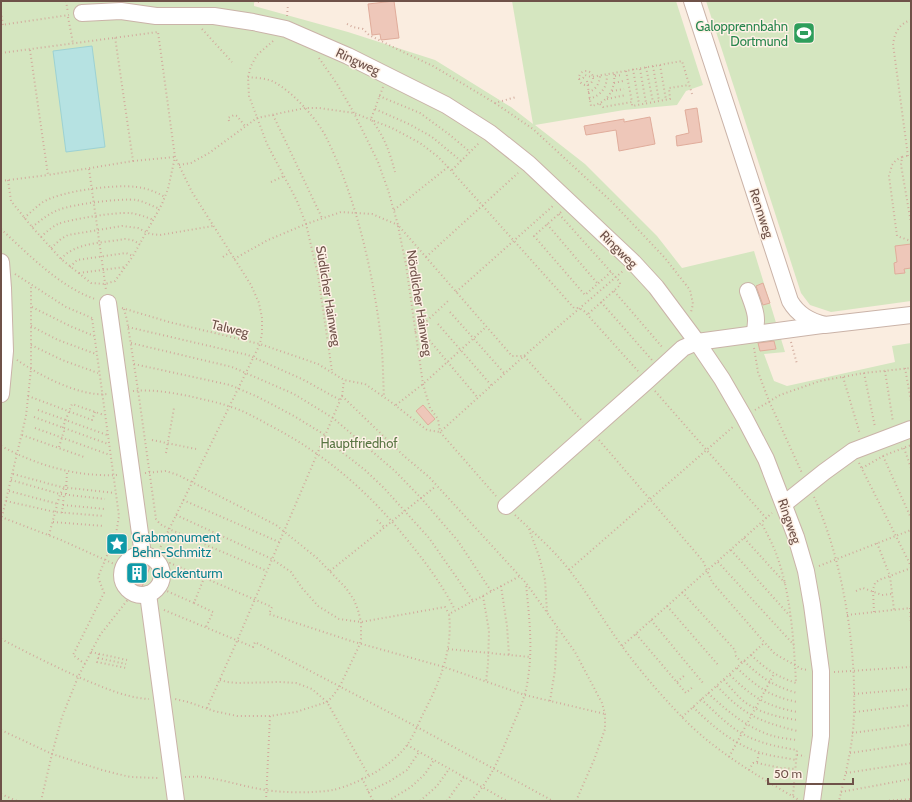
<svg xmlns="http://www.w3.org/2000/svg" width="912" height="802" font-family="Cabin,sans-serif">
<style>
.green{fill:#d5e6c0}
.water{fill:#b6e2e2;stroke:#9dd2d3}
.building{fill:#eec7b9;stroke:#e0ac9b}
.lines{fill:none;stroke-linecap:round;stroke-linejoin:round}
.minor-casing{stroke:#cab3a8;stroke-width:18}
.path{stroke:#d2ab9d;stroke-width:2;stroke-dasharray:1 3;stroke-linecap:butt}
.minor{stroke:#fff;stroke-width:16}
.labels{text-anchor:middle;stroke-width:3;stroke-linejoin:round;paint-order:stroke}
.leisure-label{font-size:13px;fill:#27864d;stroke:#fef1e6;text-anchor:end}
.street-label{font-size:13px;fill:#6f5249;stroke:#fef1e6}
.park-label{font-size:13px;fill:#587542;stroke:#fef1e6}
.culture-label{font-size:13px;fill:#0d838f;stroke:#fef1e6;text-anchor:start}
</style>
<rect width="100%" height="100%" fill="#faede0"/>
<!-- green -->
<g class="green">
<polygon points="1,1 254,1 254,6 348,32 435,60 511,107 533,124 512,1 676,1 703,85 686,91 677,105 624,110 535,125 585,164 657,236 682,268 754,251 785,352 764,354 774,381 787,386 895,362 892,346 911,343 911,801 1,801"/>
<polygon points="706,1 911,1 911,301 831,312 810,305 801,293"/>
</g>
<!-- water -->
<polygon class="water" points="92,46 105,147 66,152 53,51"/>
<!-- building -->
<g class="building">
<polygon points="394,1 399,38 381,40 380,34 372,35 368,4"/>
<polygon points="697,108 702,142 677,146 676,136 689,133 685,110"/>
<polygon points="650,117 655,144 619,151 616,130 586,135 584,126 624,119 624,122"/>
<polygon points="911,244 911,268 904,269 905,273 895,274 894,263 897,262 895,246"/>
<polygon points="763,283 770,303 763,305 756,286"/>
<polygon points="774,341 776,349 760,351 758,343"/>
<polygon points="423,405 435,419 428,425 416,411"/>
<polygon points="134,561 140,564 146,564 150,567 142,587 132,584 125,576 128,567"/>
</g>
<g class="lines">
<!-- minor casing -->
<g class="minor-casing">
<g id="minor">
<path d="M692 1 790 301C798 315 810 321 825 325L911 315"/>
<polyline points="82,13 121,11 156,16 214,16 253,22 286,29 348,56 446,105 490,133 529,164 633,262 656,287 697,342 722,379 744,417 766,459 796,537 806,571 812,605 821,671 821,736 812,801"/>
<polyline points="1,262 3,288 5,351 1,394"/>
<path d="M748 291C754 308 759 317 754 334"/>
<polyline points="108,303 143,555"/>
<polyline points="784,504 824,472 853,451 911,429"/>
<polyline points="506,506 647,381 683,348 697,342 822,325"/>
<circle cx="142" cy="575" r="20"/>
<polyline points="148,594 176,801"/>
</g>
</g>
<!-- path -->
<g class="path">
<polyline points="66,1 68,13"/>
<polyline points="254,1 261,2 262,1"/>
<polyline points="1,12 3,25"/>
<polyline points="287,16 288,5"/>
<polyline points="68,17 73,43"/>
<polyline points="347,24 353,27 363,29 369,35 403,52 433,66 495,103 516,97"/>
<polyline points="1,25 69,15"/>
<polyline points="202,29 232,62"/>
<polyline points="273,41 257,55 251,66 248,77 249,96 267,144 297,201 306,224 318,275 332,371"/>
<polyline points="30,50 48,175 133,161 115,37"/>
<polyline points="1,53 158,32"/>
<polyline points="319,58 337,84 354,113 378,162 388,190 398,225 512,356 524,356 583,422"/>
<polyline points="660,65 666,100"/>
<polyline points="653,66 659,101"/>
<polyline points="646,67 653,102"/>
<polyline points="633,69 639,104"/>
<polyline points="640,69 646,103"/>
<circle cx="586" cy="78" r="7"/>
<polyline points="626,71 632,102"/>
<polyline points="615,76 622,75"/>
<path d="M248 77C256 78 267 78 274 82 293 92 317 119 326 137 356 197 373 272 381 339 383 358 383 378 384 397"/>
<polyline points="579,79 583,78 585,75 591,77 682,61 692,94"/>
<path d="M587 81 591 106C607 103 616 90 614 73"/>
<polyline points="614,83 623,81"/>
<path d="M383 87 371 119C385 138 389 150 395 172"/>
<polyline points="612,91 624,89"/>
<path d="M588 92C596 90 599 84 600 76"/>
<polyline points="379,96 420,113 450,135 470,152"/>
<path d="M589 99C602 95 607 87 607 75"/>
<polyline points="607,99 626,95"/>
<polyline points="495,103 533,129 612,202 665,258 690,290 693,304 691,312"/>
<polyline points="600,104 603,107 632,102 632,106 670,99 669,88 689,85"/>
<polyline points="375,109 411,125 432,137 461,161"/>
<polyline points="273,115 322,218"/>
<polyline points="229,121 228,118 234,115 237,116 245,126"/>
<polyline points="911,155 902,157 901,165 911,223"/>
<path d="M908 156 893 44C895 32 899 24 911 20"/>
<polyline points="902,157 896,160 892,165 889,176 897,236 911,241"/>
<polyline points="133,161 175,157"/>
<polyline points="179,165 191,163 209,153 257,118 305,108 319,108 354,113 392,128 420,143 437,156 448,167 574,308 579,308 584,311 638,371"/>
<polyline points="89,169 106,290"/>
<polyline points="452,170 480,142"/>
<polyline points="8,180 11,201 32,227 61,259 91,283 105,284 115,281 133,256 162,204 168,189 175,157 158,32"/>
<polyline points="1,181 48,175"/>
<polyline points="271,182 284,176"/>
<polyline points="394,210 448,167"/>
<polyline points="561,212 534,236 585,295 611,272"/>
<polyline points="559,214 620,282 620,285 618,287 587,315"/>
<path d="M24 218C30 213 36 207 43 202 61 191 115 184 136 187 147 188 156 192 165 197"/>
<polyline points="547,224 598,284"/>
<polyline points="398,226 406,265 423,384 430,408 438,419 440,432 496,496"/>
<path d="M32 227C40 221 48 214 58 210 73 204 121 198 137 200 145 202 152 206 160 209"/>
<path d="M1 229C28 254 60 287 95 299"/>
<path d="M41 237C46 232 52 227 58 224 71 219 116 212 130 213 138 214 146 217 154 220"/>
<polyline points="51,248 61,239 68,235 122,226 138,228 150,234 160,235 213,226"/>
<polyline points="223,257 230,252"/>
<polyline points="426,257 518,173"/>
<path d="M61 259C75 242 104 243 125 239L132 240 140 244"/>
<polyline points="234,259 268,240 306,224 341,212 372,214 398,225"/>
<polyline points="70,267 77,260 126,253 133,256"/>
<polyline points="79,273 125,267"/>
<polyline points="15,274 66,307 92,318"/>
<polyline points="614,291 663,348"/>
<polyline points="456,292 554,205"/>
<polyline points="601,302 652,360"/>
<polyline points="32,307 70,326 94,336"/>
<polyline points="122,308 169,322 260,344 318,364 344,380 365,384 391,402 427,430 440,432 524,356 623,271"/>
<polyline points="124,309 127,320 138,390 156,519 160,524 169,529 267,571"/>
<polyline points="450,312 505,374"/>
<polyline points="438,324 492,386"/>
<polyline points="31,326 58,340 96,354"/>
<polyline points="128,327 248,355 302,379 340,400"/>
<polyline points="419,328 478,398"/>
<polyline points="415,332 448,301"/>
<polyline points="791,342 797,364"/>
<polyline points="131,343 232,367 294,394 333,418 395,471 421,498 458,541 491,591"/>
<polyline points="31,345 62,360 98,373"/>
<polyline points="754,348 758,372 769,401 802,473"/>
<path d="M17 360C39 375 80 397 107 394"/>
<polyline points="134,364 230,385 258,397 294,416 325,435"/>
<polyline points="905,368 911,401"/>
<polyline points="885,371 893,422"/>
<polyline points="864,373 875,427"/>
<polyline points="843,377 860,434"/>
<path d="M133 391C151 389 175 393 193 397 205 400 217 402 228 406 243 410 256 418 269 425 329 456 372 495 413 547 429 567 444 588 455 610"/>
<polyline points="655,391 766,518"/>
<polyline points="28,396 92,420 95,412"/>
<polyline points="342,396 404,456 429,477 526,583 575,652 602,703 605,714 605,729 594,760 576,801"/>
<polyline points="396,405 423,384 486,327"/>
<polyline points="38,410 107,435"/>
<polyline points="755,410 780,395 820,381 864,373 911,368"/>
<polyline points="34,417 108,444"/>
<polyline points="35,428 110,455"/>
<polyline points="22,435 84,457"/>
<polyline points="324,438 365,470 384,488 429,538 473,601"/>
<polyline points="152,440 196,449"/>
<polyline points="599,440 703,561 712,582 765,643 775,654 802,669 808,670"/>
<path d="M1 446C39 466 76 477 119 475"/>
<polyline points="59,447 64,431 63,427 72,404 104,415"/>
<polyline points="904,448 911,468"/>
<polyline points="166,453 174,408"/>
<polyline points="883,456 911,518"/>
<polyline points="859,463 909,562 911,568"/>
<polyline points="862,468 883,456 911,445"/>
<polyline points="145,473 166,471 178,475 276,525 317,558 346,588 354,600 358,610 361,622 361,639 360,644 340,686 332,697 327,702 296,712 270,716 237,716 214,711 188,702 175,699"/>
<polyline points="13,474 61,487 115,493"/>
<polyline points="11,480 60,494 105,499"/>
<polyline points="9,491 58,504"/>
<polyline points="66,494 67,471"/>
<path d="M814 497C842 558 856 644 854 711 854 741 846 772 839 801"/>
<polyline points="183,500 279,542"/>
<polyline points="6,501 55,512 104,516"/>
<polyline points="63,505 105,509"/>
<polyline points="62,513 64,494"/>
<polyline points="176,515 272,559 291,572 302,588 318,606 339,619 361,622 445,607 449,614"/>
<path d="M515 515C534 533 554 550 570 571 589 595 604 622 622 646 640 671 660 694 681 716 714 751 758 776 799 800"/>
<polyline points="1,517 61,540 123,568"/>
<polyline points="377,520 384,527"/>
<polyline points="1,521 26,416 31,369 31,285"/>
<polyline points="53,522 104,526"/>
<polyline points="529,529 539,556 545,580 547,612"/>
<polyline points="49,535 60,494 66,485"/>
<polyline points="744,538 785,583"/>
<polyline points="877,543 890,576 894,610"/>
<polyline points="731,550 790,616"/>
<polyline points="157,554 260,344 262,333 262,318 259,303 251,285 192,192 175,157"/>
<polyline points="718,562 794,645"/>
<polyline points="819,566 911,530"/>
<polyline points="569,570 734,426"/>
<polyline points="330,571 436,486"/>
<polyline points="161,577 170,563 272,607 269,614 351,641 444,667 525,695 605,714"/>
<polyline points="501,586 507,626 509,655"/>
<polyline points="160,588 194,603 204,578"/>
<polyline points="856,591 863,588 882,595 892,594"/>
<polyline points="682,592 735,650 736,656 742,663"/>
<polyline points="483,596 489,631 488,664 486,682"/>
<polyline points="194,603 213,612 206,627"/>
<polyline points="667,606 719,666"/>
<polyline points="910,608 911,624"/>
<polyline points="164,610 253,647 255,642 417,727 553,801"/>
<polyline points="874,612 873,590 875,583 879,580 911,568"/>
<polyline points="847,615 911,608"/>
<polyline points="651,620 703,683"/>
<polyline points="636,634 686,693 694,686"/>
<path d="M1 639C32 655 63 671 95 684 112 691 130 698 149 699"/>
<polyline points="622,646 772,513"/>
<polyline points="448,649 530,657"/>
<polyline points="91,652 127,660"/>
<polyline points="99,654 97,662 126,668"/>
<path d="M751 655C767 670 776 676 796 683 794 644 791 596 778 559 774 546 767 534 761 522"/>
<polyline points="98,658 126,664"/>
<path d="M744 661C761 678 774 686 797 693"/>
<polyline points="85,664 73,655 104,593 98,577 116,534 119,516 92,318"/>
<path d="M737 668C757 687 769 696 797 702"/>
<polyline points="834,672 911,667"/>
<path d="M730 675C752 697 766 706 797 712"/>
<polyline points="220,680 227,682 238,683 281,682 296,683 312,689 327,702 369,776"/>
<path d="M724 680C729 686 735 693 741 699 756 712 777 717 797 720"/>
<polyline points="677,682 685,675"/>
<path d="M717 686C744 715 758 721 797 731"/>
<path d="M708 693C727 711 747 728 773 736 780 738 789 739 797 740"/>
<polyline points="854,694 911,689"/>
<path d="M701 699C714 711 726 724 741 733 758 743 778 747 797 750L793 796"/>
<polyline points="550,701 555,670 557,629"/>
<path d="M693 707C714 728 738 748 769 755 778 757 787 758 796 760"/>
<polyline points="207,708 237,641 342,396 344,380"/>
<polyline points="855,712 911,705"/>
<polyline points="682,717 764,643"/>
<polyline points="1,730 52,754 102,770 130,777 159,778"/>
<polyline points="852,733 911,725"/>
<polyline points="407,745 507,801"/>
<polyline points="850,753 911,744"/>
<polyline points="797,755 805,756"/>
<polyline points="729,757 774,674"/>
<polyline points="757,762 759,752"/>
<polyline points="749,770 753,763 757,763 781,768 796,769"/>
<polyline points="846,773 911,763"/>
<path d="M185 777C191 777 197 776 203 777 225 780 245 787 266 790 282 793 318 793 333 790 358 784 395 765 409 742 415 733 419 722 424 712 440 682 453 649 449 614L520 576"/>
<polyline points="362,778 373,801"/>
<polyline points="368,792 390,781 407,770 419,752"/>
<polyline points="841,792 911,779"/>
<polyline points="1,794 17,801"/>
<polyline points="41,801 52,754 62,717 78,677 100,635 133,593"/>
<polyline points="266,801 270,716"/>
<polyline points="388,801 411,787 425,774 434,760"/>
<polyline points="420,801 437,786 449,769"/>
<polyline points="447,801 464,777"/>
<path d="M471 801C492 778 500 756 512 727 519 711 526 696 528 678 533 647 529 615 526 584"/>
<polyline points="885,801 911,799"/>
</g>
<!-- minor -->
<use href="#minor" class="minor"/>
</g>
<!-- icons -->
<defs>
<g id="stadium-square" transform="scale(1.15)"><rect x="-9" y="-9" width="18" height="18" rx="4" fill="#2e9e5b" stroke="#fef1e6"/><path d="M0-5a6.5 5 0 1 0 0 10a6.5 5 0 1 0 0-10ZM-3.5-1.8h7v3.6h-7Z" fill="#fff"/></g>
<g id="sight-square" transform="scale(1.15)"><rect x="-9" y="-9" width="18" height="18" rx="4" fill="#0f9aa8" stroke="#fef1e6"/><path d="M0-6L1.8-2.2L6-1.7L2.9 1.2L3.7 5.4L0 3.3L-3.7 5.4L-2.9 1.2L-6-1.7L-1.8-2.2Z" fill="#fff"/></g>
<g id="building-square" transform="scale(1.15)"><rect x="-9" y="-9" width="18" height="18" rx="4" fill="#0f9aa8" stroke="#fef1e6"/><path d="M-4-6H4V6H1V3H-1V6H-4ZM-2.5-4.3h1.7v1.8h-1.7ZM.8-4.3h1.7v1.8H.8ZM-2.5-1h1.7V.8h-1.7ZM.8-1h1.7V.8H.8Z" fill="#fff"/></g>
</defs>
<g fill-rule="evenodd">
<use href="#stadium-square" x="804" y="33"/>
<use href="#sight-square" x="117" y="544"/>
<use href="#building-square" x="137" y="573"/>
</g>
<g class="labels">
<!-- leisure labels -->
<g class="leisure-label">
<text x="788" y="31">Galopprennbahn<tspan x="788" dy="15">Dortmund</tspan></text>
</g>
<!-- street labels -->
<g class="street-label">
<text transform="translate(358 61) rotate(25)" y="5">Ringweg</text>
<text transform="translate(762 213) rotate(72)" y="5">Rennweg</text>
<text transform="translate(619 249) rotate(45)" y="5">Ringweg</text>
<text transform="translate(329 296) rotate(81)" y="5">Südlicher Hainweg</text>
<text transform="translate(420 303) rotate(81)" y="5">Nördlicher Hainweg</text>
<text transform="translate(230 328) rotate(14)" y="5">Talweg</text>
<text transform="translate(790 521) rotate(71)" y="5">Ringweg</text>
</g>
<!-- park labels -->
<g class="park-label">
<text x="359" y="448">Hauptfriedhof</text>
</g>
<!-- culture labels -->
<g class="culture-label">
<text x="132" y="542">Grabmonument<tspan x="132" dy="15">Behn-Schmitz</tspan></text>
<text x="152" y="578">Glockenturm</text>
</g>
</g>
<!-- border -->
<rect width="912" height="802" fill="none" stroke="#6f5249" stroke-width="4"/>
<!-- scale -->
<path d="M768 778v6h85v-6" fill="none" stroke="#6f5249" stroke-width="2"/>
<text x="774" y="778" font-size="12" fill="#6f5249" stroke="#fef1e6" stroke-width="3" paint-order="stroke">50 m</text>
</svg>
